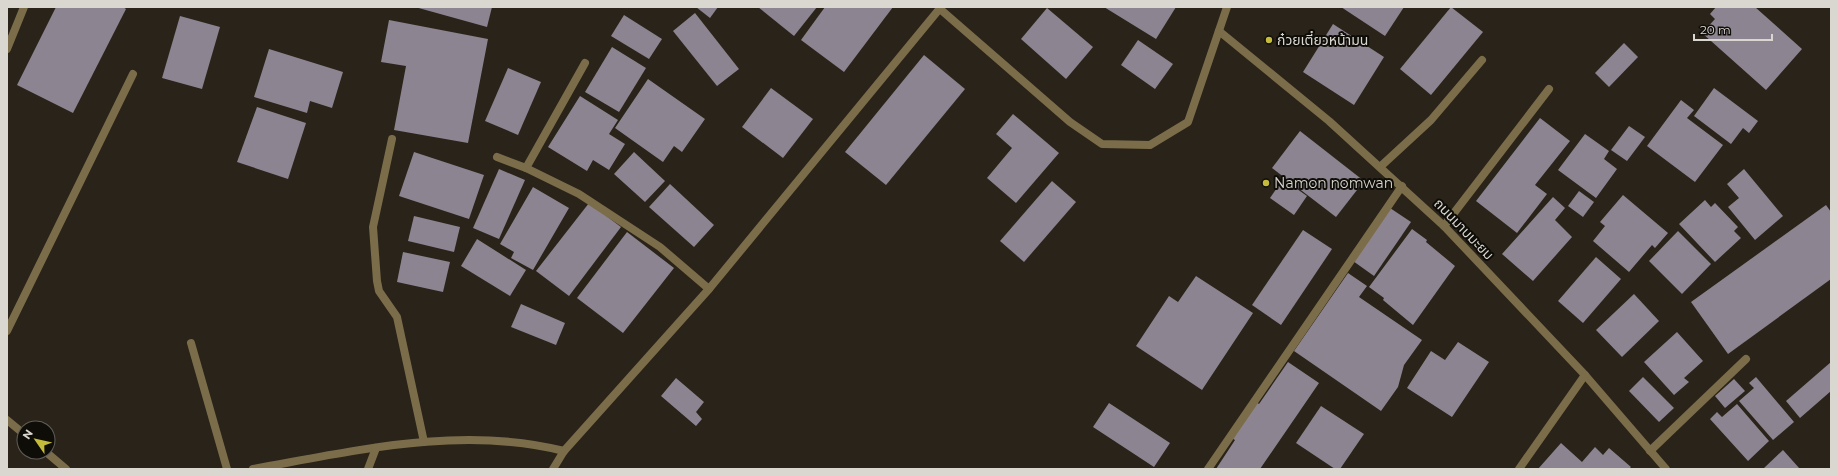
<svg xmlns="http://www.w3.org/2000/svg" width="1838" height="476" font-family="Montserrat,'Noto Sans Thai',sans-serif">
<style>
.building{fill:#8c8490}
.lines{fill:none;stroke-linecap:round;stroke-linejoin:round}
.minor{stroke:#7b6d49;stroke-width:8}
.tertiary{stroke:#7b6d49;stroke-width:8}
.poi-dot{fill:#c6bc3c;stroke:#0f0d08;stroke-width:1.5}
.labels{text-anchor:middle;stroke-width:4;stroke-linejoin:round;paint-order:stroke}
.poi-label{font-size:14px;fill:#dad6d0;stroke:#0f0d08;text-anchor:start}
.street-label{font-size:14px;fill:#dad6d0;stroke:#0f0d08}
</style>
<rect width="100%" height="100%" fill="#292319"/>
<!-- building -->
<g class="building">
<polygon points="56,7 123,7 126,9 73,113 17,85"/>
<polygon points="415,7 492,7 487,27"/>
<polygon points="696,7 718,7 710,18"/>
<polygon points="758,7 817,7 794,36"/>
<polygon points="825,7 893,7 844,72 801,40"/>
<polygon points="1104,7 1176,7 1156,39"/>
<polygon points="1341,7 1404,7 1385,36"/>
<polygon points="1451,7 1483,32 1431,95 1400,69"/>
<polygon points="1716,7 1755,7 1802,49 1766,90 1702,33 1715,19 1710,14"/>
<polygon points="1047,8 1093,47 1066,79 1021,39"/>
<polygon points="695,13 739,69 717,86 673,31"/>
<polygon points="624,15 662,39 649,59 611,36"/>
<polygon points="180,16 220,27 202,89 162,78"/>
<polygon points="389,20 488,39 468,143 394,130 406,66 381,62"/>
<polygon points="1333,24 1384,57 1354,105 1303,72"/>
<polygon points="1138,40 1173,64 1155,89 1121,65"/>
<polygon points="1624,43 1638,57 1609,87 1595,73"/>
<polygon points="612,47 646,68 619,112 585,92"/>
<polygon points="269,49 343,72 332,108 310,101 307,113 254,97"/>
<polygon points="924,55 965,89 886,185 845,152"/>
<polygon points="508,68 541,82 518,135 485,121"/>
<polygon points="648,79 705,119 682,152 674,146 663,162 615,128"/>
<polygon points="771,88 813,119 783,158 742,127"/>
<polygon points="1714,88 1758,121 1749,133 1743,128 1731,144 1694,116"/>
<polygon points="580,96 618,120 609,134 625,144 609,170 593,160 587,171 548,147"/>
<polygon points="1681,100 1694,110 1687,118 1723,145 1695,182 1647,146"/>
<polygon points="257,107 306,123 288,179 237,162"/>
<polygon points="1013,114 1059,153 1016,203 987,178 1012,148 996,134"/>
<polygon points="1540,118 1570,141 1535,185 1547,194 1517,233 1476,201"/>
<polygon points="1629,126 1645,137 1627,161 1611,150"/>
<polygon points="1300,131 1364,181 1336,217 1272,168"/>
<polygon points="1585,134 1609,151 1604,159 1617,169 1596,198 1558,170"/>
<polygon points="414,152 484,175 469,219 399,196"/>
<polygon points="634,152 665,181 645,202 614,174"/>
<polygon points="499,169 525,180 499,239 473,228"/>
<polygon points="1744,169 1783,216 1755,240 1728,207 1739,198 1727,184"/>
<polygon points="1283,179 1307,196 1294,215 1270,198"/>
<polygon points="1052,181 1076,202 1024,262 1000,241"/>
<polygon points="670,184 714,225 694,247 649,207"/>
<polygon points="533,187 569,208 533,270 511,258 514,252 500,244"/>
<polygon points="1579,191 1594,202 1583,217 1568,206"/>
<polygon points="1623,195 1668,233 1655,248 1652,245 1629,272 1593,241 1605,226 1600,222"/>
<polygon points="1553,197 1565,208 1555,220 1572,237 1533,281 1502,254"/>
<polygon points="1705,200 1711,207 1715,203 1738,227 1734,231 1741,238 1715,262 1679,224"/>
<polygon points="589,203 621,227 569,296 536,271"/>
<polygon points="1826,205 1831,212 1831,279 1728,354 1691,302"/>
<polygon points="1390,208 1411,222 1374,276 1353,261"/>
<polygon points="414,216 460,227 454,252 408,241"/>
<polygon points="1412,229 1427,240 1426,242 1455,266 1413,325 1383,300 1384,298 1369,287"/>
<polygon points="1303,230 1332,249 1281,325 1252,305"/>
<polygon points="1678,231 1711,264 1682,294 1649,261"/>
<polygon points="627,232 674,268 623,333 577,298"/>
<polygon points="477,239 526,270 510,296 461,266"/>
<polygon points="403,252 450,262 443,292 397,282"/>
<polygon points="1596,257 1621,279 1583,323 1558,301"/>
<polygon points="1348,273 1367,286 1359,297 1422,340 1404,365 1398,387 1381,411 1294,351"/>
<polygon points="1196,276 1253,313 1202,390 1136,346 1169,296 1178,302"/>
<polygon points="1634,294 1659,321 1622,357 1596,330"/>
<polygon points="521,304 565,323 556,345 511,327"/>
<polygon points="1677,332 1703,361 1684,378 1689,382 1674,395 1644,362"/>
<polygon points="1458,342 1489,362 1452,417 1407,388 1431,351 1445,360"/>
<polygon points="1288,362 1319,383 1260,469 1216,469 1235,440 1230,437 1255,401 1259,404"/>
<polygon points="1831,362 1831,391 1800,418 1786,401"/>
<polygon points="1643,377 1674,408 1659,422 1629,391"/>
<polygon points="1756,377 1794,422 1773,440 1739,401 1754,388 1749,383"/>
<polygon points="676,378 704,402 696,412 702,419 696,426 661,396"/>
<polygon points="1734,379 1745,391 1725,408 1715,396"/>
<polygon points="1109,403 1170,443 1154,467 1093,427"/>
<polygon points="1737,404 1769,441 1748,461 1710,419 1717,412 1722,417"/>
<polygon points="1321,406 1364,434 1340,469 1335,469 1296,443"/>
<polygon points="1561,443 1582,462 1595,447 1603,455 1609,448 1631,467 1629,469 1538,469"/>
<polygon points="1783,450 1800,469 1763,469"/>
</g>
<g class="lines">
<!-- minor -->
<g class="minor">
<polyline points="1219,31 1329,121 1444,226 1585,375 1666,469"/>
<polyline points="7,49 24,7"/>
<polyline points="392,139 373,227 377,281 379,291 397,317 424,442"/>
<polyline points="497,157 526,168 579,194 660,247 709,289"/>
<polyline points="1380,167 1431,120 1482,60"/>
<polyline points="526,168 585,63"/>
<polyline points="1444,226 1549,89"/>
<polyline points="7,331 133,74"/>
<polyline points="191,343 227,469"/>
<polyline points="7,420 24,434"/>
<polyline points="1650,451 1746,359"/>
<polyline points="46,452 66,469"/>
<path d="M253 469C354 451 462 425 564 451"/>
<polyline points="368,469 376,448"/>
<polyline points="1208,469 1402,186"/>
<polyline points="1519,469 1585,375"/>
</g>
<!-- tertiary -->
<g class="tertiary">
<polyline points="940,9 1070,122 1102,144 1150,145 1188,122 1227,7"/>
<polyline points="553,469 564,451 709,289 941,7"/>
</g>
</g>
<!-- markers -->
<g class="poi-dot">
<circle cx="1269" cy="40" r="4"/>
<circle cx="1266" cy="183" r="4"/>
</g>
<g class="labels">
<!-- poi labels -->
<g class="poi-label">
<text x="1277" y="45">ก๋วยเตี๋ยวหน้ามน</text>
<text x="1274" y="188">Namon nomwan</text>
</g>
<!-- street labels -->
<g class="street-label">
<text transform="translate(1464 229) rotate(46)" y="5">ถนนมาบมะยม</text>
</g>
</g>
<!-- border -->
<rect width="1838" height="476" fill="none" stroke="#dad6d0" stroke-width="16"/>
<!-- north arrow -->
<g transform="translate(36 440) rotate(304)"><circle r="19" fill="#0f0d08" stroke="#605d58"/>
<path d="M0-3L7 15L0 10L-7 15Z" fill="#c6bc3c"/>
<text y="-6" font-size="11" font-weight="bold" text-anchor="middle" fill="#dad6d0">N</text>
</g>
<!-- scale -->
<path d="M1694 34v6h78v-6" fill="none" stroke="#dad6d0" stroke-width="2"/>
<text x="1700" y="34" font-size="12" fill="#dad6d0" stroke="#0f0d08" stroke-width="3" paint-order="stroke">20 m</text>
</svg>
